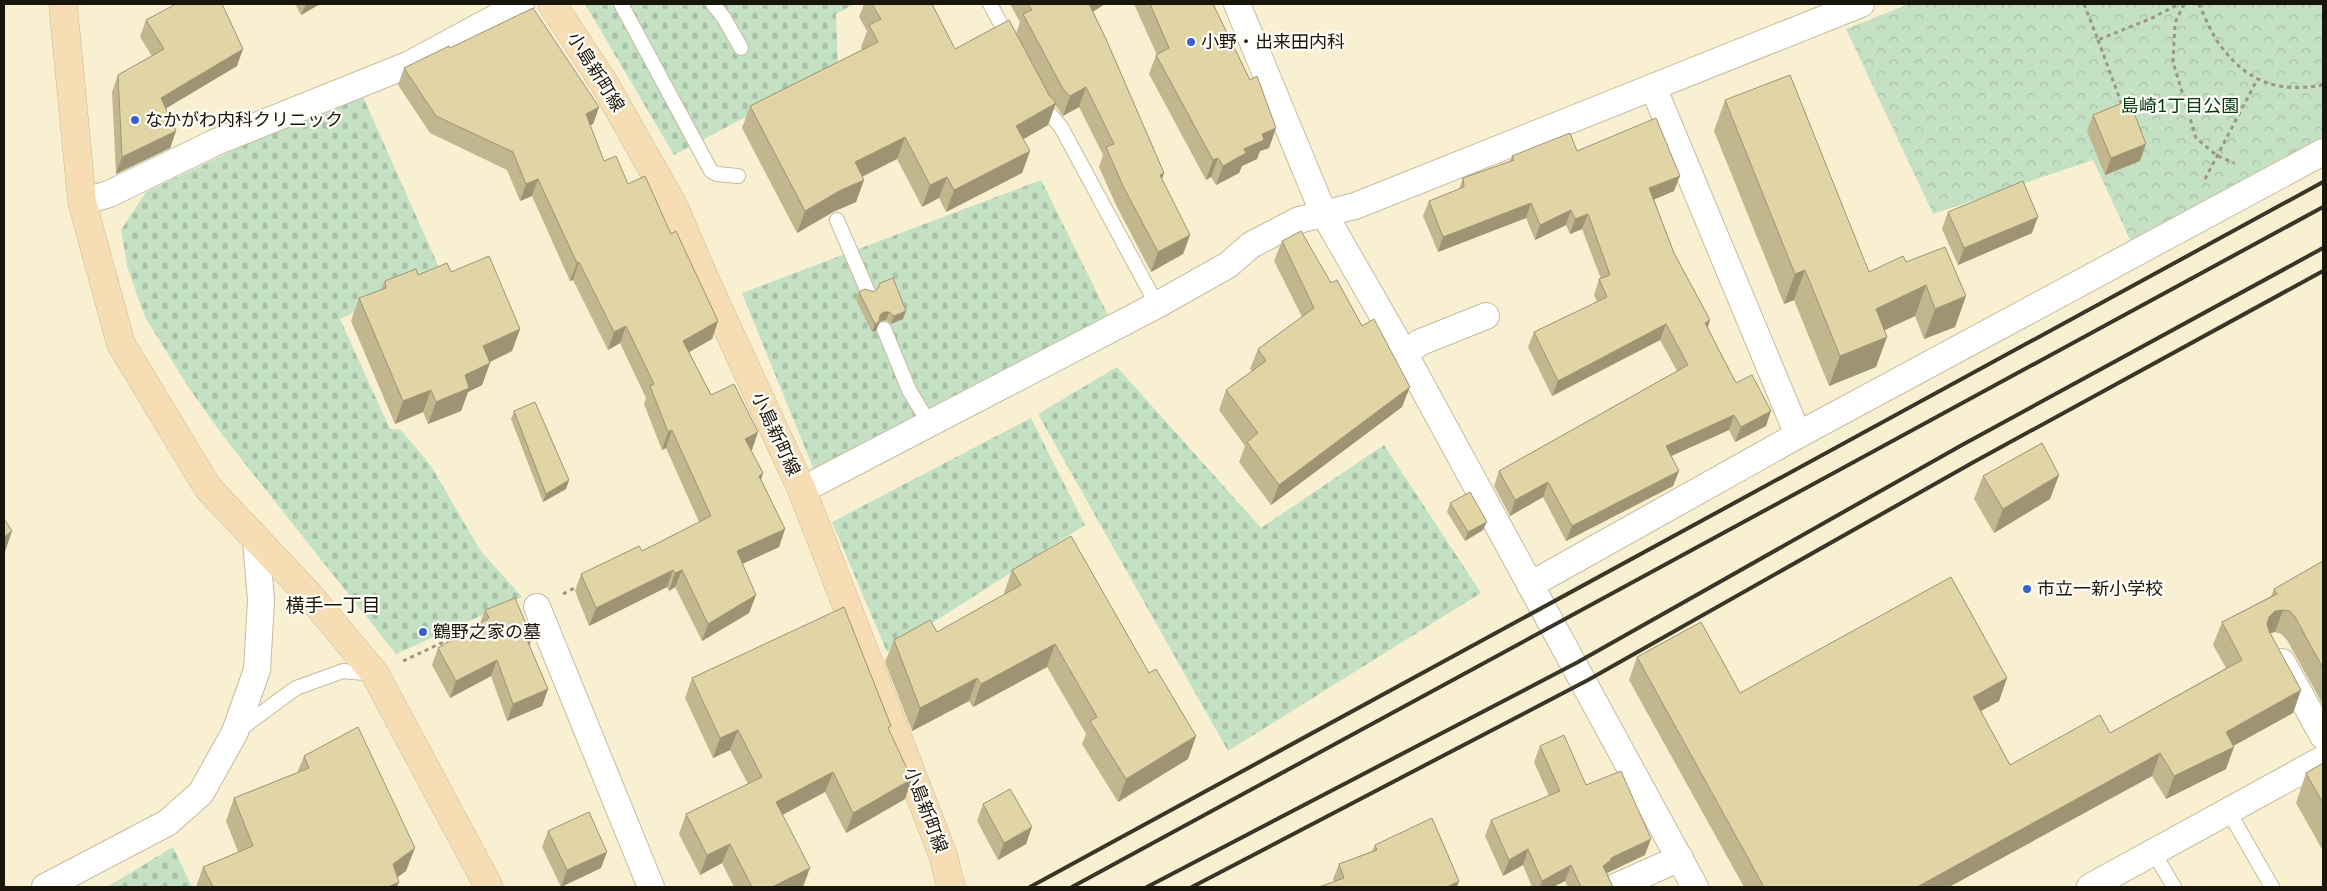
<svg xmlns="http://www.w3.org/2000/svg" width="2327" height="891" font-family="Lato,'Noto Sans JP',sans-serif">
<style>
.cemetery{fill:url(#cemetery-stones)}
.park{fill:url(#park-crowns)}
.lines{fill:none;stroke-linecap:round;stroke-linejoin:round}
.lane-casing{stroke:#c4bc9f;stroke-width:16}
.street-casing{stroke:#c4bc9f;stroke-width:28}
.secondary-casing{stroke:#c4bc9f;stroke-width:29}
.path{stroke:#9c957f;stroke-width:3;stroke-dasharray:4 4;stroke-linecap:butt}
.lane{stroke:#fff;stroke-width:14}
.street{stroke:#fff;stroke-width:26}
.secondary{stroke:#f7ddb3;stroke-width:28}
.rail{stroke:#393527;stroke-width:4}
.wall{fill:#c2b68e}
.shaded-wall{fill:#9e9474}
.building{fill:#e1d4a5;stroke:#9e9474}
.poi-dot{fill:#3b5fd1;stroke:#fffdf7;stroke-width:2}
.labels{text-anchor:middle;stroke-width:4.5;stroke-linejoin:round;paint-order:stroke}
.poi-label{font-size:18px;fill:#18150a;stroke:#fffdf7;text-anchor:start}
.street-label{font-size:18px;fill:#18150a;stroke:#fffdf7}
.park-label{font-size:18px;fill:#00390b;stroke:#fffdf7}
.neighbourhood-label{font-size:19px;fill:#18150a;stroke:#fffdf7}
</style>
<defs>
<pattern id="cemetery-stones" width="16" height="16" patternUnits="userSpaceOnUse" patternTransform="scale(1.25)"><rect width="16" height="16" fill="#c4e1c4"/><path d="M2 7V4a2 2 0 0 1 4 0v3zM10 15v-3a2 2 0 0 1 4 0v3z" fill="#a8c0a7"/></pattern>
<pattern id="park-crowns" width="20" height="18" patternUnits="userSpaceOnUse" patternTransform="scale(1.25)"><rect width="20" height="18" fill="#c4e1c4"/><path d="M2 6a3 3 0 1 1 6 0M12 15a3 3 0 1 1 6 0" fill="none" stroke="#a8c0a7"/></pattern>
</defs>
<rect width="100%" height="100%" fill="#f9f0d2"/>
<!-- cemetery -->
<g class="cemetery">
<polygon points="585,4 855,4 836,14 838,68 674,155"/>
<polygon points="360,90 441,272 340,319 390,429 401,430 431,466 480,550 522,597 396,654 223,436 187,385 145,317 128,269 121,230 146,192"/>
<polygon points="1041,180 1108,315 816,475 742,293"/>
<polygon points="1117,367 1261,528 1384,445 1481,593 1228,751 1038,414"/>
<polygon points="1031,418 1085,525 887,652 832,522"/>
<polygon points="173,847 192,887 107,887"/>
</g>
<!-- park -->
<polygon class="park" points="1909,4 2323,4 2323,146 2133,246 2093,160 1933,214 1846,29"/>
<g class="lines">
<!-- lane casing -->
<g class="lane-casing">
<g id="lane">
<polyline points="621,4 711,171 717,174 738,176"/>
<polyline points="713,4 724,18 741,48"/>
<polyline points="990,4 1010,41"/>
<polyline points="1042,101 1049,113 1061,127 1157,305"/>
<polyline points="837,220 868,292"/>
<polyline points="884,329 909,390 929,423"/>
<polyline points="240,729 296,688 343,671 374,674"/>
<polyline points="2229,812 2272,887"/>
<polyline points="2154,853 2174,887"/>
</g>
</g>
<!-- street casing -->
<g class="street-casing">
<g id="street">
<polyline points="1237,4 1323,212 1404,353 1695,887"/>
<polyline points="1653,87 1798,435"/>
<polyline points="82,202 109,194 216,142 410,64 521,4"/>
<polyline points="1404,353 1421,342 1486,316"/>
<polyline points="802,490 1157,305 1228,265 1251,245 1299,220 1355,206 1861,4"/>
<polyline points="1530,585 1798,435 2323,152"/>
<polyline points="537,607 651,887"/>
<polyline points="2282,662 2323,736"/>
<polyline points="45,887 167,823 201,793 235,732 257,670 261,600 256,540"/>
<polyline points="1615,887 1680,858"/>
<polyline points="2090,887 2323,759"/>
</g>
</g>
<!-- secondary casing -->
<g class="secondary-casing">
<g id="secondary">
<polyline points="63,4 82,202 121,344 208,488 310,596 375,674 489,887"/>
<polyline points="552,4 604,83 674,207 707,284 802,490 943,855 951,887"/>
</g>
</g>
<!-- path -->
<g class="path">
<polyline points="2084,4 2098,40 2152,18 2179,4"/>
<polyline points="2184,4 2175,23 2173,62 2196,138 2216,155 2234,163"/>
<path d="M2199 4C2205 17 2211 33 2220 45 2247 82 2278 93 2323 85"/>
<polyline points="2098,40 2122,105"/>
<polyline points="2205,179 2258,78"/>
<polyline points="563,594 580,585"/>
<polyline points="403,661 465,632"/>
</g>
<!-- lane -->
<use href="#lane" class="lane"/>
<!-- street -->
<use href="#street" class="street"/>
<!-- secondary -->
<use href="#secondary" class="secondary"/>
<!-- rail -->
<g class="rail">
<polyline points="1030,887 2323,182"/>
<polyline points="1072,887 2323,207"/>
<polyline points="1147,887 1578,662 1962,445 2323,248"/>
<polyline points="1192,887 1588,680 1972,463 2323,271"/>
</g>
</g>
<!-- wall -->
<g class="wall">
<polygon points="295,4 320,4 301,15"/>
<polygon points="864,4 932,4 955,49 1016,34 1020,22 1010,4 1105,4 1093,11 1164,173 1162,179 1190,235 1183,254 1151,272 1116,205 1099,167 1103,155 1079,107 1063,116 1055,105 1048,125 1023,139 1030,151 1022,173 946,212 939,198 922,207 897,159 862,177 864,180 856,202 833,212 797,233 742,128 750,106 862,50 861,47 867,31 859,17"/>
<polygon points="1134,4 1213,4 1250,80 1276,128 1269,148 1260,151 1257,159 1242,166 1239,173 1216,185 1211,177 1206,180 1149,74 1156,55 1157,55"/>
<polygon points="146,20 237,66 166,108 176,131 170,148 116,174 112,92 118,75 152,56 140,37"/>
<polygon points="450,48 599,107 593,124 590,125 604,161 628,184 671,234 718,321 712,339 689,352 711,395 752,450 751,450 763,473 761,480 785,529 779,547 742,564 756,595 749,613 702,641 675,587 669,591 667,587 589,626 575,591 581,574 642,551 699,522 666,448 662,450 644,404 646,398 620,343 608,350 573,280 570,281 532,196 520,201 507,170 430,133 398,85 404,68"/>
<polygon points="1725,100 1869,272 1906,262 1966,296 1955,327 1924,339 1915,316 1885,330 1876,367 1829,386 1794,300 1784,304 1714,131"/>
<polygon points="2093,115 2140,161 2105,175 2087,131"/>
<polygon points="1577,151 1674,191 1654,199 1674,253 1710,320 1708,328 1736,383 1766,426 1735,442 1729,430 1671,456 1679,471 1673,486 1566,541 1543,497 1510,516 1494,486 1499,471 1677,371 1660,340 1552,396 1528,347 1534,332 1597,302 1594,295 1599,279 1601,279 1582,229 1570,234 1566,225 1535,240 1526,218 1438,252 1423,216 1429,201 1459,189 1463,178 1510,161 1512,156"/>
<polygon points="1948,212 2032,233 1958,265 1942,229"/>
<polygon points="1282,241 1402,407 1271,505 1239,462 1245,446 1219,410 1226,390 1252,372 1250,369 1258,349 1302,317 1274,261"/>
<polygon points="451,272 520,329 512,351 490,362 482,385 468,392 461,411 428,424 423,412 395,424 351,321 359,298 381,290 385,281 418,275"/>
<polygon points="880,283 903,319 891,324 886,320 881,321 879,323 876,331 872,332 856,300 859,292 874,292 878,289"/>
<polygon points="514,411 569,480 566,489 543,502 511,419"/>
<polygon points="2059,475 2050,499 1994,533 1974,499 1983,476"/>
<polygon points="1450,503 1483,530 1465,541 1447,512"/>
<polygon points="2323,561 2323,705 2287,640 2281,634 2275,632 2270,633 2301,690 2293,713 2233,746 2226,769 2166,799 2152,776 1949,887 1744,887 1629,680 1637,657 1740,693 2007,678 1999,701 1981,711 2010,765 2110,733 2226,668 2213,645 2222,622 2271,596 2274,589"/>
<polygon points="1012,570 1149,673 1196,736 1188,759 1118,802 1082,744 1086,734 1047,667 973,707 969,701 912,731 885,662 894,640 937,632 1005,594 1004,593"/>
<polygon points="485,610 532,638 529,645 548,689 542,706 507,721 491,676 450,698 432,665 438,648 480,623"/>
<polygon points="692,678 890,731 905,799 846,833 825,792 782,815 803,887 734,887 722,863 700,875 679,834 686,814 748,784 730,750 713,758 685,698"/>
<polygon points="1540,746 1586,785 1645,855 1607,873 1613,887 1568,887 1565,881 1553,887 1532,887 1523,865 1503,876 1485,836 1491,820 1549,796 1534,762"/>
<polygon points="304,756 406,871 397,877 397,887 196,887 203,867 238,852 226,821 234,798 297,773"/>
<polygon points="2323,763 2323,851 2296,803 2306,773"/>
<polygon points="983,804 1026,844 998,860 977,821"/>
<polygon points="548,831 601,868 561,887 542,847"/>
<polygon points="1375,845 1457,887 1334,882 1333,879 1339,864 1372,851"/>
</g>
<!-- shaded-wall -->
<g class="shaded-wall">
<polygon points="306,4 320,4 301,15"/>
<polygon points="1086,4 1105,4 1080,20"/>
<polygon points="243,49 237,66 155,115 161,98"/>
<polygon points="1086,87 1079,107 1063,116 1070,96"/>
<polygon points="1056,103 1048,125 1008,148 1016,126"/>
<polygon points="599,107 593,124 580,131 586,114"/>
<polygon points="1276,128 1269,148 1260,151 1257,159 1242,166 1239,173 1216,185 1223,166 1262,134"/>
<polygon points="176,131 170,148 116,174 122,157"/>
<polygon points="905,137 897,159 847,184 855,162"/>
<polygon points="2146,144 2140,161 2105,175 2111,158"/>
<polygon points="1030,151 1022,173 946,212 954,190"/>
<polygon points="1218,158 1211,177 1206,180 1213,160"/>
<polygon points="1164,173 1157,192 1160,175"/>
<polygon points="1680,176 1674,191 1644,204 1649,188"/>
<polygon points="947,177 939,198 922,207 930,185"/>
<polygon points="538,179 532,196 520,201 526,184"/>
<polygon points="864,180 856,202 833,212 797,233 805,211 841,190"/>
<polygon points="1531,203 1526,218 1438,252 1443,237"/>
<polygon points="1571,210 1566,225 1535,240 1540,225"/>
<polygon points="1588,214 1582,229 1570,234 1575,219"/>
<polygon points="2038,217 2032,233 1958,265 1964,248"/>
<polygon points="1190,235 1183,254 1151,272 1158,252"/>
<polygon points="579,262 573,280 570,281 577,263"/>
<polygon points="1805,270 1794,300 1784,304 1795,274"/>
<polygon points="1926,285 1915,316 1865,339 1876,309"/>
<polygon points="1966,296 1955,327 1924,339 1935,309"/>
<polygon points="906,311 903,319 891,324 894,316"/>
<polygon points="884,312 889,312 886,320 881,321 879,323 876,331 872,332 875,324 880,315"/>
<polygon points="1710,320 1705,335 1705,323"/>
<polygon points="718,321 712,339 677,359 683,341"/>
<polygon points="1666,324 1660,340 1552,396 1558,381"/>
<polygon points="626,326 620,343 608,350 614,332"/>
<polygon points="520,329 512,351 475,369 483,346"/>
<polygon points="1887,337 1876,367 1829,386 1840,356"/>
<polygon points="490,363 482,385 468,392 461,411 428,424 436,402 465,375"/>
<polygon points="1410,387 1402,407 1271,505 1279,485"/>
<polygon points="431,390 423,412 395,424 403,401"/>
<polygon points="1771,411 1766,426 1735,442 1741,427"/>
<polygon points="1734,415 1729,430 1660,461 1666,446"/>
<polygon points="672,430 666,448 662,450 668,432"/>
<polygon points="758,432 752,450 738,457 745,439"/>
<polygon points="1679,471 1673,486 1566,541 1572,526"/>
<polygon points="763,473 757,491 759,476"/>
<polygon points="2059,475 2050,499 1994,533 2003,509"/>
<polygon points="569,480 566,489 543,502 546,494"/>
<polygon points="1548,482 1543,497 1510,516 1515,500"/>
<polygon points="1487,522 1483,530 1465,541 1468,532"/>
<polygon points="785,529 779,547 731,569 737,551"/>
<polygon points="12,531 4,555 4,537"/>
<polygon points="673,570 667,587 589,626 596,608"/>
<polygon points="682,570 675,587 669,591 675,573"/>
<polygon points="756,595 749,613 702,641 708,624"/>
<polygon points="2283,610 2275,632 2267,634 2261,640 2269,617 2275,611"/>
<polygon points="532,638 526,655 527,640"/>
<polygon points="1055,644 1047,667 973,707 981,684"/>
<polygon points="497,660 491,676 450,698 456,681"/>
<polygon points="977,678 969,701 912,731 920,708"/>
<polygon points="2007,678 1999,701 1965,720 1973,697"/>
<polygon points="548,689 542,706 507,721 513,704"/>
<polygon points="2301,690 2293,713 2217,755 2226,732"/>
<polygon points="738,730 730,750 713,758 720,738"/>
<polygon points="1196,736 1188,759 1118,802 1126,779"/>
<polygon points="2234,747 2226,769 2166,799 2174,776"/>
<polygon points="2160,753 2152,776 1949,887 1917,887"/>
<polygon points="833,772 825,792 769,822 776,802"/>
<polygon points="912,779 905,799 846,833 853,813"/>
<polygon points="1032,827 1026,844 998,860 1004,843"/>
<polygon points="1651,839 1645,855 1607,873 1606,876 1603,866 1611,858"/>
<polygon points="730,844 722,863 700,875 707,855"/>
<polygon points="415,848 406,871 384,887 393,864"/>
<polygon points="1528,849 1523,865 1503,876 1509,860"/>
<polygon points="607,852 601,868 561,887 567,870"/>
<polygon points="1571,865 1565,881 1553,887 1540,887 1542,881"/>
<polygon points="810,868 803,887 772,887"/>
<polygon points="1459,881 1457,887 1447,887"/>
<polygon points="399,882 397,887 388,887"/>
</g>
<!-- building -->
<g class="building">
<polygon points="176,4 222,4 243,49 161,98 176,131 122,157 118,75 164,49 146,20"/>
<polygon points="872,4 932,4 955,49 1009,20 1049,95 1056,103 1016,126 1030,151 954,190 947,177 930,185 905,137 855,162 864,180 841,190 805,211 750,106 878,42 869,25 881,19"/>
<polygon points="1028,4 1089,4 1106,39 1164,173 1160,175 1190,235 1158,252 1123,186 1106,147 1114,144 1086,87 1070,96 1063,89 1023,14 1032,10"/>
<polygon points="1150,4 1213,4 1250,80 1257,76 1276,128 1262,134 1264,140 1244,149 1246,153 1223,166 1218,158 1213,160 1156,55 1169,48"/>
<polygon points="533,8 599,107 586,114 604,161 616,156 628,184 645,176 671,234 676,231 718,321 683,341 711,395 734,384 758,432 745,439 763,473 759,476 785,529 737,551 756,595 708,624 682,570 675,573 673,570 596,608 581,574 639,546 642,551 711,516 672,430 668,432 650,386 654,384 626,326 614,332 579,262 577,263 538,179 526,184 513,152 436,116 404,68 449,46 450,48"/>
<polygon points="1790,75 1869,272 1903,256 1906,262 1945,247 1966,296 1935,309 1926,285 1876,309 1887,337 1840,356 1805,270 1795,274 1725,100"/>
<polygon points="2129,100 2146,144 2111,158 2093,115"/>
<polygon points="1656,118 1680,176 1649,188 1674,253 1710,320 1705,323 1736,383 1752,375 1771,411 1741,427 1734,415 1666,446 1679,471 1572,526 1548,482 1515,500 1499,471 1688,365 1666,324 1558,381 1534,332 1607,297 1599,279 1610,275 1588,214 1575,219 1571,210 1540,225 1531,203 1443,237 1429,201 1464,187 1463,178 1514,160 1512,156 1570,133 1577,151"/>
<polygon points="2023,181 2038,217 1964,248 1948,212"/>
<polygon points="1301,231 1331,283 1337,280 1362,326 1374,319 1410,387 1279,485 1247,442 1258,433 1226,390 1266,361 1258,349 1314,308 1282,241"/>
<polygon points="489,256 520,329 483,346 490,363 465,375 469,388 436,402 431,390 403,401 359,298 386,288 385,281 416,269 418,275 447,263 451,272"/>
<polygon points="893,278 906,311 894,316 889,312 884,312 880,315 879,322 875,324 859,292 865,289 874,292 878,288 880,283"/>
<polygon points="535,402 569,480 546,494 514,411"/>
<polygon points="2042,443 2059,475 2003,509 1983,476"/>
<polygon points="1470,492 1487,522 1468,532 1450,503"/>
<polygon points="4,519 12,531 4,537"/>
<polygon points="1071,536 1149,673 1156,669 1196,736 1126,779 1090,721 1097,717 1055,644 981,684 977,678 920,708 894,640 930,620 937,632 1021,585 1012,570"/>
<polygon points="2323,561 2323,668 2295,617 2290,611 2283,610 2275,611 2269,617 2267,624 2269,631 2301,690 2226,732 2234,747 2174,776 2160,753 1917,887 1764,887 1637,657 1701,622 1740,693 1951,577 2007,678 1973,697 2010,765 2100,715 2110,733 2242,660 2222,622 2277,594 2274,589"/>
<polygon points="515,598 532,638 527,640 548,689 513,704 497,660 456,681 438,648 489,618 485,610"/>
<polygon points="844,607 891,726 888,728 912,779 853,813 833,772 776,802 810,868 772,887 752,887 730,844 707,855 686,814 762,777 738,730 720,738 692,678"/>
<polygon points="358,727 415,848 393,864 399,882 388,887 213,887 203,867 253,846 234,798 309,768 304,756"/>
<polygon points="1564,735 1586,785 1621,771 1651,839 1611,858 1611,860 1603,866 1613,887 1581,887 1571,865 1542,881 1528,849 1509,860 1491,820 1560,791 1540,746"/>
<polygon points="2323,763 2323,803 2306,773"/>
<polygon points="1010,789 1032,827 1004,843 983,804"/>
<polygon points="589,812 607,852 567,870 548,831"/>
<polygon points="1432,818 1459,881 1447,887 1319,887 1344,878 1339,864 1377,850 1375,845"/>
</g>
<!-- markers -->
<g class="poi-dot">
<circle cx="1191" cy="42" r="5"/>
<circle cx="135" cy="120" r="5"/>
<circle cx="2027" cy="589" r="5"/>
<circle cx="423" cy="632" r="5"/>
</g>
<g class="labels">
<!-- poi labels -->
<g class="poi-label">
<text x="1201" y="48">小野・出来田内科</text>
<text x="145" y="126">なかがわ内科クリニック</text>
<text x="2037" y="595">市立一新小学校</text>
<text x="433" y="638">鶴野之家の墓</text>
</g>
<!-- street labels -->
<g class="street-label">
<text transform="translate(596 72) rotate(58)" y="6">小島新町線</text>
<text transform="translate(776 434) rotate(65)" y="6">小島新町線</text>
<text transform="translate(926 810) rotate(69)" y="6">小島新町線</text>
</g>
<!-- park labels -->
<g class="park-label">
<text x="2180" y="112">島崎1丁目公園</text>
</g>
<!-- neighbourhood labels -->
<g class="neighbourhood-label">
<text x="333" y="612">横手一丁目</text>
</g>
</g>
<!-- border -->
<rect width="2327" height="891" fill="none" stroke="#18150a" stroke-width="10"/>
</svg>
